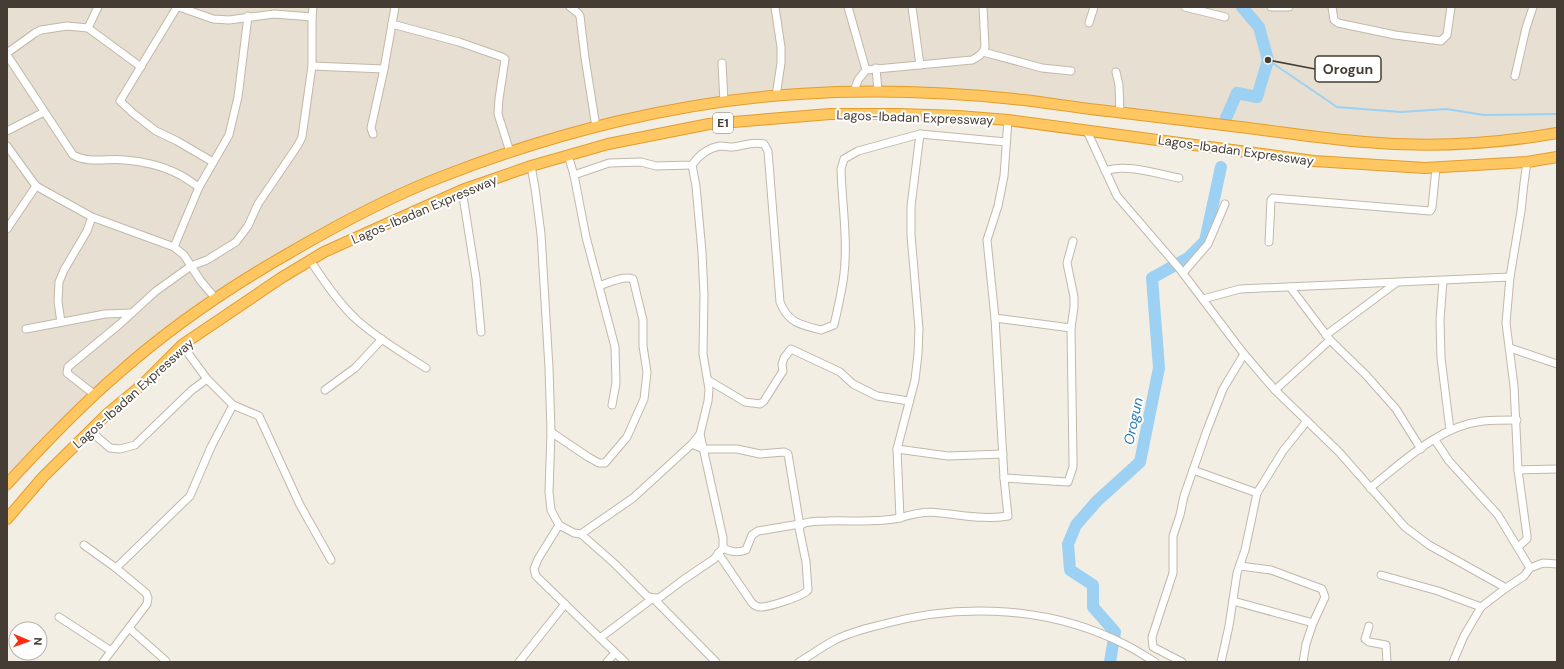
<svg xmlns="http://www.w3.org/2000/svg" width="1564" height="669" font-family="'DM Sans',sans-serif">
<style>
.residential{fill:#e7dfd1}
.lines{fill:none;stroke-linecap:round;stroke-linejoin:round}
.stream{stroke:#9cd1f3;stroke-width:2}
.river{stroke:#9cd1f3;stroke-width:12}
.minor-casing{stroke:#c1b8a9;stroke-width:9}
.highway-casing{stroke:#e49c2c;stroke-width:12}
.minor{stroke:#fff;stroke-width:7}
.highway{stroke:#ffc762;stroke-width:10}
.labels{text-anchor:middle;stroke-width:4;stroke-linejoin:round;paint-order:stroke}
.shield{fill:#fff;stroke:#7d7770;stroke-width:1}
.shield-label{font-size:12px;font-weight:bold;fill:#453d33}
.street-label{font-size:13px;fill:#453d33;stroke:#fff}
.water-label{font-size:14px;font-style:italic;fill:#287cb4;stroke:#fff}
.leader{fill:none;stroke:#453d33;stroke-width:1.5}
.callout-dot{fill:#453d33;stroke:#fff;stroke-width:1.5}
.callout{fill:#fff;stroke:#453d33;stroke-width:1.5}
.callout-label{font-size:14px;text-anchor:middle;font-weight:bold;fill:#453d33}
</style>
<rect width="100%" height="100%" fill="#f3eee3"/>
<!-- residential -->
<polygon class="residential" points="7,7 1557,7 1557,138 1510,147 1286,135 963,92 827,96 679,107 541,143 386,206 280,260 152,351 81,414 7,494"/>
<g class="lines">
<!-- stream -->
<polyline class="stream" points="1268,60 1337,107 1401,112 1446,109 1484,115 1557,114"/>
<!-- river -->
<g class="river">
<polyline points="1226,118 1237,93 1257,97 1268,60 1259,27 1242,7"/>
<polyline points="1110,662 1115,632 1093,607 1093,585 1070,570 1068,544 1076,525 1097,501 1140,462 1159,368 1152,278 1188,258 1205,241 1221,167"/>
</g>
<!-- minor casing -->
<g class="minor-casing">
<g id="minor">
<polyline points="177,7 120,101 134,114 156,131 177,141 213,162"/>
<polyline points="179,7 213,19 229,20 274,14 312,17"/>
<polyline points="570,7 578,13 580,16 585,58 596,127"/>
<polyline points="775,7 781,47 781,63 776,96"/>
<polyline points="848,7 866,70"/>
<polyline points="912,7 920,65"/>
<polyline points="1185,7 1225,17"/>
<polyline points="1271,7 1289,7"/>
<polyline points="1332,7 1334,20 1338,23 1395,35 1441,41 1447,35 1451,7"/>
<polyline points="1089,23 1094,7"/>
<polyline points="392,24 459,42 502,57 505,59 499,99 498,114 510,152"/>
<polyline points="88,28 98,7"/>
<polyline points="983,52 1042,68 1071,71"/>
<polyline points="7,53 35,33 41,30 67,26 88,28 141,67"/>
<path d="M7 55 73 155C89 164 107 158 125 160 142 161 163 166 178 174 185 177 192 183 199 187"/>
<polyline points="722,63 724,102"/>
<polyline points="312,66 384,69"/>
<polyline points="876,68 878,91"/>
<polyline points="1116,72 1119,85 1120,113"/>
<polyline points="1515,76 1526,28 1533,7"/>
<path d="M854 91 858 80 866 70 972 60C979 56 983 54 985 47L983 7"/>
<polyline points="7,131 44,112"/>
<polyline points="1087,131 1117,196 1179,268 1244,354 1275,390 1339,452 1405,527 1429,545 1506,588 1524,576 1530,568 1498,515 1449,461 1435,440"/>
<polyline points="373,134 371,128 384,69 395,7"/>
<path d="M920 134 911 206V235L919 329 918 354 915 380 897 449 900 518C912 514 928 511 940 513 963 515 985 520 1008 516L1004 478 995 318 987 240 998 206 1004 176 1008 120"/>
<polyline points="7,146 36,186 92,217 174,247 184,255 200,280 216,299"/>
<polyline points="568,155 574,175 586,237 615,347 616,383 612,405"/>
<polyline points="692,165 696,186 702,252 704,295 703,354 709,389 708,401 700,434 692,444 633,498 581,534 574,533 559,525 538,559 534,569 536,576 600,638 653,598 716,662"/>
<polyline points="531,166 535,188 541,234 549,368 551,432 549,492 551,510 559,525"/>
<path d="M1105 171C1126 163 1157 174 1179 178"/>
<path d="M574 175 609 163 641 162 656 166 692 165C699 155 707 148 720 146 724 146 728 147 733 147 745 146 750 141 764 144L768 151 780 302C788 323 801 325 821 330L834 325C838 308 842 291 844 274 848 239 842 204 841 169L844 159 858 151 920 134 1006 142"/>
<polyline points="462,190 476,278 481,332"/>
<polyline points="7,229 36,186"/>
<polyline points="1269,242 1271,200 1273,198 1430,211 1432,208 1436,168"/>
<polyline points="174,247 199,187 229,135 238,97 248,16"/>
<path d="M310 260C323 280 340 305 357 320 378 339 403 353 426 368"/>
<polyline points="1183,273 1208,244 1225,204"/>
<polyline points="1443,281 1440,320 1441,358 1450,430"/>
<polyline points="1290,287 1330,340 1366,375 1396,409 1421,449"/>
<polyline points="1203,299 1240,289 1510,277"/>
<polyline points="995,318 1071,328"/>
<polyline points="61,322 58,302 59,282 64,270 87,231 92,217"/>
<polyline points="26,329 105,314 132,313"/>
<polyline points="1326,335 1396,283"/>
<polyline points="182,345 207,379 233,405 259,416 300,505 331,560"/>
<polyline points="1510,348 1557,364"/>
<polyline points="708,380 745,402 760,404 764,401 783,371 782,364 784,358 791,349 840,372 853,384 877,396 909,401"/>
<polyline points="325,390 355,368 382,339"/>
<polyline points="1275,390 1330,340"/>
<polyline points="95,395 67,373 68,367 121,323 156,291 191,266 207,260 236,242 248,226 258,204 298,145 302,137 312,66 312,17 313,7"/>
<polyline points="90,431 110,448 120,449 135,445 192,390 207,379"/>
<path d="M551 432 588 457 599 463H605L627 437 644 399 647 372 643 346V320L633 279C624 275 608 283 599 286"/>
<polyline points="692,444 704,449 737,449 760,454 784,452 788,454 800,526"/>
<polyline points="897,449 948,456 1003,454"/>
<polyline points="1193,470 1257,493"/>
<polyline points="1518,470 1557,469"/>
<polyline points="1004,478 1068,482 1073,467 1073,460 1071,328 1074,307 1074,297 1067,263 1073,241"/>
<path d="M1370 488C1403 462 1439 426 1483 421 1494 420 1506 420 1517 420"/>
<polyline points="581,534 615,564 647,596 653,598 659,598 683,580 714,559 723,548 723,538 700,434"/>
<polyline points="84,545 116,568 146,593 148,598 147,604 103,662"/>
<polyline points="1518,547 1527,539 1527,536 1518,470 1514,386 1506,323 1510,277 1521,211 1524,183 1527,162"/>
<path d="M723 548C731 552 737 553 746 550L752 535 758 531 800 524"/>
<path d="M718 553 752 603C755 606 757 607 761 607 769 607 804 596 808 590L806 562 799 528 802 524C809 521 818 521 826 521 851 520 876 523 900 518"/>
<polyline points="1240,566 1271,570 1322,589 1325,597 1313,623 1306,644 1303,662"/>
<polyline points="116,568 190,496 211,447 233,405"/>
<polyline points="1530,568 1543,563 1557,564"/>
<polyline points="1381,575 1438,591 1481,607"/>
<polyline points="1233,601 1313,623"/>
<polyline points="59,617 111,651"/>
<polyline points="1369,626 1365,639 1369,642 1386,645 1387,662"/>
<polyline points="129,628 166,661"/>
<polyline points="600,638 625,662"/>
<polyline points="519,662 565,604"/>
<polyline points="607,662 615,653"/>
<path d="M799 662C811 655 823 646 835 640 850 632 868 628 884 624 963 602 1052 607 1126 645 1136 650 1145 656 1155 662"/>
<polyline points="1182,662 1153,647 1152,637 1173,573 1173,536 1180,515 1184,496 1207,430 1223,389 1244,354"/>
<polyline points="1221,662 1229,626 1237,573 1245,550 1257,493 1283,451 1307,421"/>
<polyline points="1453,662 1464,636 1481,607 1506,588"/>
</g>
</g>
<!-- highway casing -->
<g class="highway-casing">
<g id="highway">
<path d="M7 484C43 445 80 406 120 372 172 326 231 286 291 252 339 224 389 197 441 177 553 133 678 101 799 94 874 89 949 92 1024 100 1055 104 1085 109 1116 112 1157 117 1199 122 1240 127 1282 132 1323 139 1365 142 1429 148 1494 144 1557 133"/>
<polyline points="7,519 43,477 107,414 143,384 182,345 281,278 324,252 462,190 531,166 608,144 709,124 830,114 899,114 958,116 1008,120 1314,161 1425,168 1527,162 1557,157"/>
</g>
</g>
<!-- minor -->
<use href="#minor" class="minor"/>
<!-- highway -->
<use href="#highway" class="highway"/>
</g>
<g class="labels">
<!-- shield labels -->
<rect class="shield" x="713" y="113" width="20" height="20" rx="3"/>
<g class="shield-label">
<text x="723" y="127">E1</text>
</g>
<!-- street labels -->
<g class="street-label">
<text transform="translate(915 117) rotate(2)" y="5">Lagos-Ibadan Expressway</text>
<text transform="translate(1236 150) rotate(8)" y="5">Lagos-Ibadan Expressway</text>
<text transform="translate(424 209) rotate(-23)" y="5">Lagos-Ibadan Expressway</text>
<text transform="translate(133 393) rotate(-42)" y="5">Lagos-Ibadan Expressway</text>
</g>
<!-- water labels -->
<g class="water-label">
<text transform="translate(1133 421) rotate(-78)" y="5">Orogun</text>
</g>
</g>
<!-- callouts -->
<path class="leader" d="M1268 60L1315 69"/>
<circle class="callout-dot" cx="1268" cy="60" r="4"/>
<rect class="callout" x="1315" y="56" width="66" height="26" rx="4"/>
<g class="callout-label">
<text x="1348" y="74">Orogun</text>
</g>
<!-- border -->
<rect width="1564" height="669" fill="none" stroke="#453d33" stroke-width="16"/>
<!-- north arrow -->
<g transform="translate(28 641) rotate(92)"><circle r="19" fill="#ffffff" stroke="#b5b1ad"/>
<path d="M0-3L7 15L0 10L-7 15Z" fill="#ff2d0e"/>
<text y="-6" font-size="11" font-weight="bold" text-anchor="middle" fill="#453d33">N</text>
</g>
</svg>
